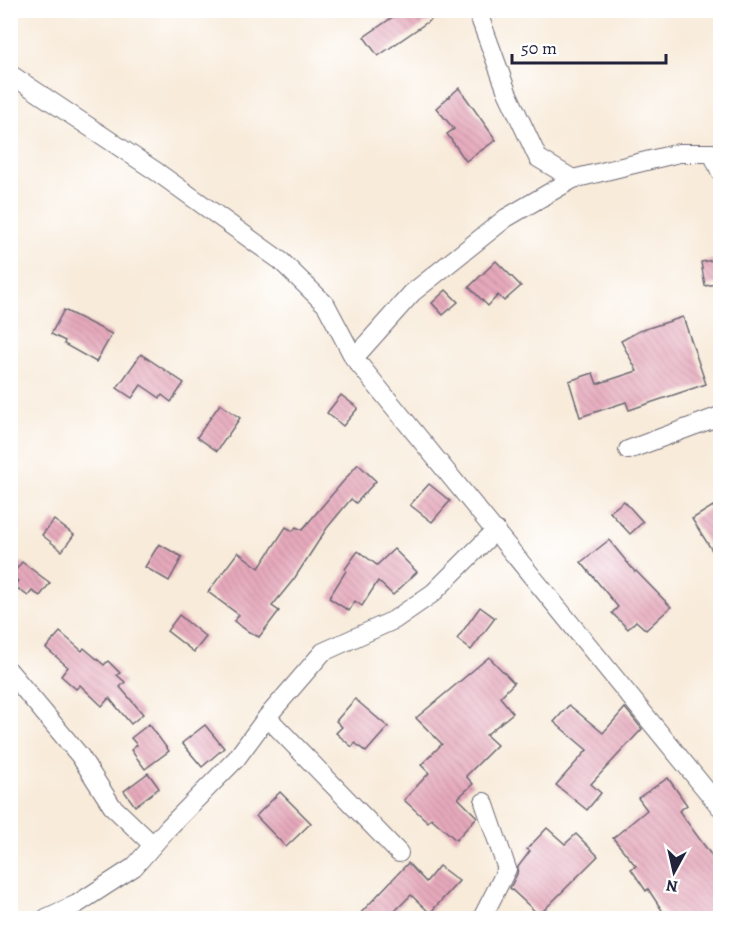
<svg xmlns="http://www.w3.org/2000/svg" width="731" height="929" font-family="Alegreya,serif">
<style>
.building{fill:url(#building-back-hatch)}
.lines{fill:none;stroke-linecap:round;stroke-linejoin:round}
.minor-casing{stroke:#6d6873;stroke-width:20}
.minor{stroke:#fff;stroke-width:18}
</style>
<defs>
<pattern id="building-back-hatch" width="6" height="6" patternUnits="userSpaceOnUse" patternTransform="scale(1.5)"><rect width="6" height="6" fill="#e6a9bc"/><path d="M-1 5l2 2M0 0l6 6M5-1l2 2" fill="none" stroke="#c591a2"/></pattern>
</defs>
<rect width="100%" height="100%" fill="#fff"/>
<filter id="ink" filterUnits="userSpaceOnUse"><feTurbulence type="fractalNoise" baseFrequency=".0167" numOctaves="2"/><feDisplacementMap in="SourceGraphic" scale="12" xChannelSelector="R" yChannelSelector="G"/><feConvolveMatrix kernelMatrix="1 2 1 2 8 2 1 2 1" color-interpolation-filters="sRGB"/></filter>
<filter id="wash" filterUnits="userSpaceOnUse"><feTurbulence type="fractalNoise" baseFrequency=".008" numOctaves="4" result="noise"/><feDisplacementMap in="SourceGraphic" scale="24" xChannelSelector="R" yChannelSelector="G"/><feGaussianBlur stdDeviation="1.35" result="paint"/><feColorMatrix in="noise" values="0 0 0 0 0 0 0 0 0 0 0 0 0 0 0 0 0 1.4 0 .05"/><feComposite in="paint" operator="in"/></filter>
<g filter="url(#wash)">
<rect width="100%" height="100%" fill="#f8ebda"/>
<g id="blocks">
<!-- building -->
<g class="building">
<polygon points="403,10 445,10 378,56 364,37"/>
<polygon points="459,88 496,140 466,161 447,134 454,129 436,108"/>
<polygon points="720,259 720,283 705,286 701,262"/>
<polygon points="496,261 521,286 504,301 498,295 488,306 469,287"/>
<polygon points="446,290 458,302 443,315 432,303"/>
<polygon points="64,310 112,334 96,362 64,344 65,341 51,334"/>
<polygon points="683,317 706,384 629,410 626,402 580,417 569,381 593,373 597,384 637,371 621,341 639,331"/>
<polygon points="141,354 184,383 171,402 162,395 160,398 141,385 132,398 117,388"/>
<polygon points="341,395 358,408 343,426 327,413"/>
<polygon points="220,404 240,418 217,451 197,437"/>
<polygon points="358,464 376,481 356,503 351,499 327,528 294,579 272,606 279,611 259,637 249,632 234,621 239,615 208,592 238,552 259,568 286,527 293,531 296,527 302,530"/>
<polygon points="429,484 450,501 432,522 410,505"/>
<polygon points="624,501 643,522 630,534 610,512"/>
<polygon points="713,506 720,518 720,563 692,519"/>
<polygon points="54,520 74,535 62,551 42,535"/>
<polygon points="609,540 635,572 636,571 671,607 646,630 636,621 628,629 612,613 618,607 581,562"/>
<polygon points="159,544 182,557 169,581 145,567"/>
<polygon points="394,549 417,572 393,595 378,581 362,606 355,601 349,611 329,598 346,571 345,569 358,551 377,565"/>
<polygon points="22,562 50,583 40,596 32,591 28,596 14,586 18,581 11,576"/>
<polygon points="480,607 495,618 471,650 457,639"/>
<polygon points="179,615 206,637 194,652 167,631"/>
<polygon points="60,632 82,651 84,648 104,665 108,661 120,673 117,675 125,682 120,687 143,714 131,724 109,698 102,706 80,685 76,689 61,676 68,667 46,648"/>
<polygon points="489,657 514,683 500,697 513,713 486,735 497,745 466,776 473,784 458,798 477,817 456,840 431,818 428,822 404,800 429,773 421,765 442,744 416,718"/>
<polygon points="355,699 388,727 366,752 355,743 352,747 336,733 342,727 336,721"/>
<polygon points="569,705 603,733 625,708 642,729 591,784 601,793 587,810 556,785 587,750 554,722"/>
<polygon points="149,724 169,751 145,769 131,750 137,745 131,738"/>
<polygon points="205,725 224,748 202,767 182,743"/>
<polygon points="148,773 159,788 135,806 124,791"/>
<polygon points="668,778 687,805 679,811 720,867 720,918 667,918 648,889 646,891 631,869 636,866 613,838 647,810 638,798"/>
<polygon points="280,792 311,823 286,847 256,816"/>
<polygon points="547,828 565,844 576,834 598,856 539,915 510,888 517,874 518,867 530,851 527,849"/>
<polygon points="408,863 426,882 439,866 459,881 430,913 411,895 388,918 356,918"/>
</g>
</g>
</g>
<g filter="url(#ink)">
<use href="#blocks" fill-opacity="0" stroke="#6d6873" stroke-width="1.5"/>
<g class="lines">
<!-- minor casing -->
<g class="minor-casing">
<g id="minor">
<polyline points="477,10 507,92 538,158 573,179"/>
<polyline points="10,74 157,172 281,261 326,305 354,358 720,807"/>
<polyline points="354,358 412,293 506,218 573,179 679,153 712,153 720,171"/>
<polyline points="628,450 720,416"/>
<polyline points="10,672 80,756 112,806 153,845"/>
<polyline points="399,853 267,717 323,652 394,620 433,593 496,530"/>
<polyline points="46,918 77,904 134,867 168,828 236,759 267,717"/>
<polyline points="482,918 507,869 484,802"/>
</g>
</g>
<!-- minor -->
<use href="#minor" class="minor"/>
</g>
</g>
<!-- margin -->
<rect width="731" height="929" fill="none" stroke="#fff" stroke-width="36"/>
<!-- north arrow -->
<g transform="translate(674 872) rotate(188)" stroke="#ffffff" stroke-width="4.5" paint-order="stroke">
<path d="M0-4.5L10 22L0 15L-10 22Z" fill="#22223b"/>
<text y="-9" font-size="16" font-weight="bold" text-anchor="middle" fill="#22223b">N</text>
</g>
<!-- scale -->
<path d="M512 54v9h154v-9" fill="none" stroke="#22223b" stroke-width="3"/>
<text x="521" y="54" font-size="18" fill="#22223b" stroke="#ffffff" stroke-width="4.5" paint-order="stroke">50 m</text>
</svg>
